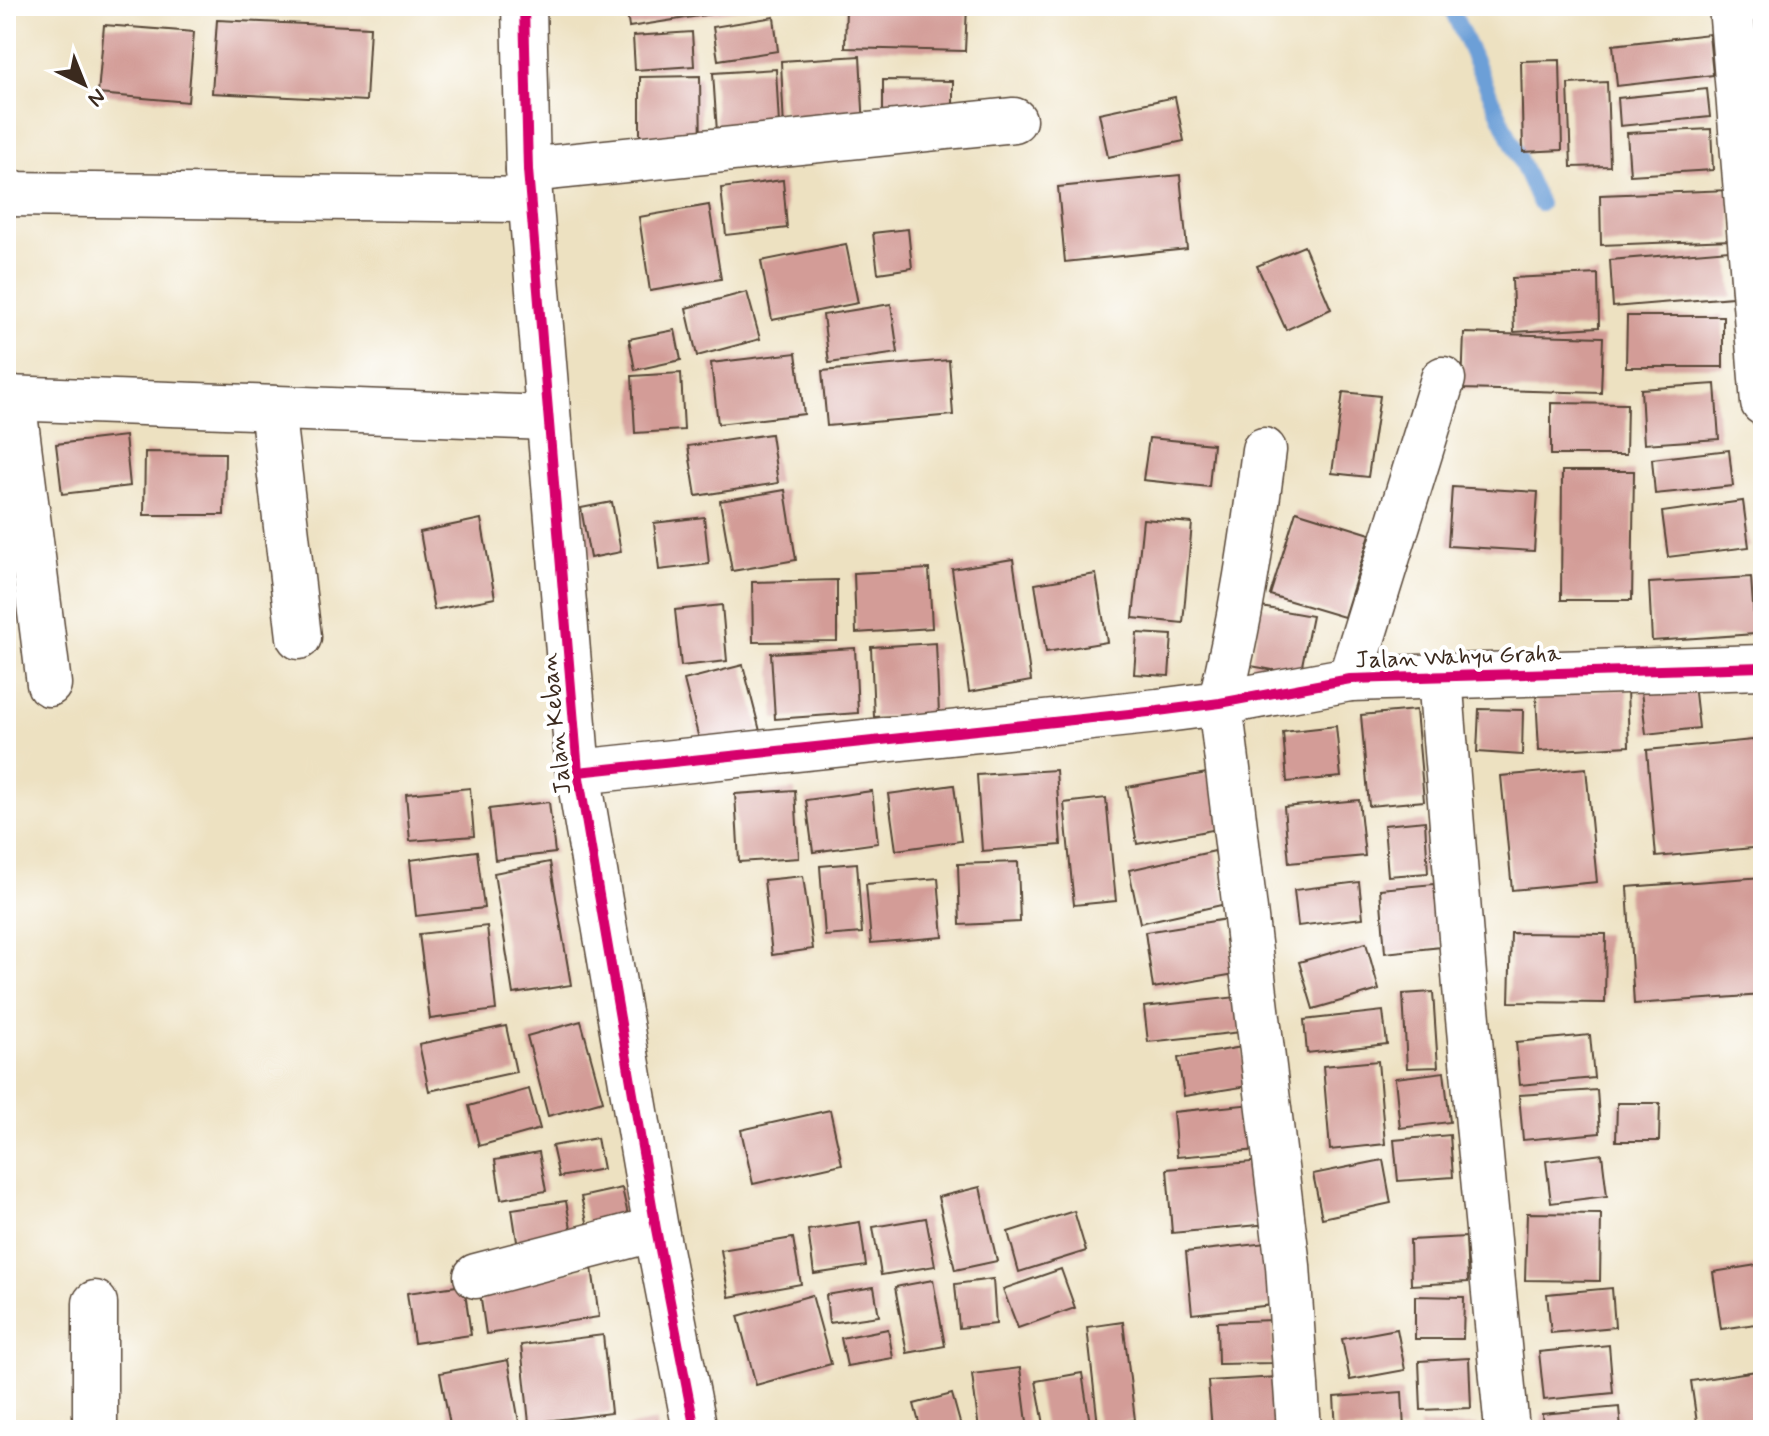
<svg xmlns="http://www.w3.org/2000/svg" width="1769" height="1436" font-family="Mynerve,sans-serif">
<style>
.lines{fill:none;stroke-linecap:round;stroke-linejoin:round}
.stream{stroke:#6c9fd7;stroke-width:16}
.building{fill:#d39c97}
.minor-casing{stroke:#564536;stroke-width:47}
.minor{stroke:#fff;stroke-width:44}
.cycleway-casing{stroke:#fff;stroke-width:15}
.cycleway{stroke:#d6006c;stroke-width:10}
.labels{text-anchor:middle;stroke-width:8;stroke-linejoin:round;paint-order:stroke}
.street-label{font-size:24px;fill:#3b2a1e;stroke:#fff}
</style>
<rect width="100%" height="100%" fill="#fff"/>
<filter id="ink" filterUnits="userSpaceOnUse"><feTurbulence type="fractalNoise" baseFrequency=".0125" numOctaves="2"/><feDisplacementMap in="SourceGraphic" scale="16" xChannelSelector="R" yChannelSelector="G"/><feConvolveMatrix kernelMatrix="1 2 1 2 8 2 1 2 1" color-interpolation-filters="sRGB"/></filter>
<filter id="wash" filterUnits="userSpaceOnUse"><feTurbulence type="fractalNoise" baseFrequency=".006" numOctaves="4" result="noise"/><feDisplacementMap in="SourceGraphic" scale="32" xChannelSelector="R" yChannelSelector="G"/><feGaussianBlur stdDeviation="1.8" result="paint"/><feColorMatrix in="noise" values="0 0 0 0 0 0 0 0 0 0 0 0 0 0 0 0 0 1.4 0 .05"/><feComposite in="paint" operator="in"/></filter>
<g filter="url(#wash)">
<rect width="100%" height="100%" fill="#ede1c1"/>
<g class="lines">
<!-- stream -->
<polyline class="stream" points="1450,6 1540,204"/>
</g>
<g id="blocks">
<!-- building -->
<g class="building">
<polygon points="626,6 750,6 750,8 629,27"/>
<polygon points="846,6 967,6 965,51 845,48"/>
<polygon points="774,17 778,51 718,60 713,27"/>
<polygon points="217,20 370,27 366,101 212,93"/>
<polygon points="104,25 194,32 188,102 98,94"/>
<polygon points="692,32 694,66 635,70 633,36"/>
<polygon points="1709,34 1713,75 1617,86 1613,45"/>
<polygon points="860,56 864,127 784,131 781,61"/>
<polygon points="1560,60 1562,150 1523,152 1521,61"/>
<polygon points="776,69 780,143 718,147 713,73"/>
<polygon points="700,76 701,153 640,154 640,77"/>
<polygon points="883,80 953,81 953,122 883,122"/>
<polygon points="1607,82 1610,166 1571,167 1568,84"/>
<polygon points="1707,89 1710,117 1620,126 1618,98"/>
<polygon points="1175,97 1184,141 1108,157 1099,113"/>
<polygon points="1711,129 1713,170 1630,175 1627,133"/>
<polygon points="1180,175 1187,249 1065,262 1058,187"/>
<polygon points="783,180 787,228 726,235 721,188"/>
<polygon points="1730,190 1732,240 1601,245 1600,195"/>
<polygon points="709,205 721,279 650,291 639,217"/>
<polygon points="908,229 912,268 878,273 873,233"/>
<polygon points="846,244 858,303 772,320 761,261"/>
<polygon points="1304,246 1331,309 1286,330 1257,266"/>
<polygon points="1729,250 1732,297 1613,307 1610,260"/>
<polygon points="1598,274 1599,327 1514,332 1512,278"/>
<polygon points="747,292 760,339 697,356 686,308"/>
<polygon points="891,304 898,353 829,363 823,315"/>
<polygon points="1627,316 1723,316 1723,367 1626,367"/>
<polygon points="675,330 681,360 635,370 629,339"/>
<polygon points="1464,333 1603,337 1601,393 1462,389"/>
<polygon points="796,353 804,414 718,424 711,363"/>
<polygon points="949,360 953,415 827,426 822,371"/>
<polygon points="681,373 684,430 635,433 632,376"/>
<polygon points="1715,384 1719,439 1644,444 1641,389"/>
<polygon points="1343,392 1380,396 1368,477 1332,473"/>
<polygon points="1551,403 1627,404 1626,455 1551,455"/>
<polygon points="771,434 778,483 696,496 688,446"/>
<polygon points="125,436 130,486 62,494 56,444"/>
<polygon points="1149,438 1213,444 1209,487 1143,480"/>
<polygon points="1729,450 1733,486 1655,494 1652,459"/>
<polygon points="145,452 225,453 224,515 144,515"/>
<polygon points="1562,471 1634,471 1632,600 1561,600"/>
<polygon points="1452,487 1538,492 1534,551 1448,546"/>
<polygon points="785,490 796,560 732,571 720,501"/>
<polygon points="1743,501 1749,547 1668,557 1662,512"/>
<polygon points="612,502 621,552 590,558 581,508"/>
<polygon points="1296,511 1370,534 1344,617 1270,595"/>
<polygon points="704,517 709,564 659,570 654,523"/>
<polygon points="481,519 495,598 434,610 420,532"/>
<polygon points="1143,519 1192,523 1183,623 1133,618"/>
<polygon points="1013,559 1031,681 969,692 952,569"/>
<polygon points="929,569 932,628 856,633 854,573"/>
<polygon points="1096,574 1107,642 1046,652 1035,584"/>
<polygon points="1751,577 1755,634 1652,641 1649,583"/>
<polygon points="837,580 837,641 753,642 752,582"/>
<polygon points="722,605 727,661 681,666 675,610"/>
<polygon points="1261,607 1312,616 1300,675 1251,666"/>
<polygon points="1137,633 1172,635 1169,676 1134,674"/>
<polygon points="936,643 939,714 874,717 871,647"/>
<polygon points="855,648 858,713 775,719 771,653"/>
<polygon points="743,665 760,731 701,747 684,680"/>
<polygon points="1694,684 1699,728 1646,734 1641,691"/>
<polygon points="1627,689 1629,746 1539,751 1536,694"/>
<polygon points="1479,709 1523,710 1522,755 1477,752"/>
<polygon points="1416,710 1424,801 1369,806 1361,715"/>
<polygon points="1336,726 1341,777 1287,782 1283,732"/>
<polygon points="1763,739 1763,847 1656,857 1647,750"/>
<polygon points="1586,768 1597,882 1512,890 1501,776"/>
<polygon points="1056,770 1061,845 982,851 977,775"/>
<polygon points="1213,772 1223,828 1137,844 1127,787"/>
<polygon points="954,785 961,841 896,850 888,794"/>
<polygon points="470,788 474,836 410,841 406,794"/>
<polygon points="795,790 799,858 739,862 735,794"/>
<polygon points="872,791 878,843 813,852 806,800"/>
<polygon points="1106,798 1116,901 1074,905 1064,803"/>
<polygon points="1359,800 1365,856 1289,863 1284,807"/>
<polygon points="549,802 555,853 495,860 489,809"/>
<polygon points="1425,821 1428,873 1388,876 1384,825"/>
<polygon points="477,851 484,908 416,916 410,860"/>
<polygon points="1215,851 1226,904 1140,923 1129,870"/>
<polygon points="550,862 571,985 513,994 494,873"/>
<polygon points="1018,862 1020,922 960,925 958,864"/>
<polygon points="857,863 862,933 825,936 820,866"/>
<polygon points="803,876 813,949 772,955 764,880"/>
<polygon points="1763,877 1763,995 1634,1004 1627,887"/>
<polygon points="938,878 943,937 871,943 866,884"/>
<polygon points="1359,882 1363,918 1298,926 1294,890"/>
<polygon points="1434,884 1441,947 1385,953 1380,889"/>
<polygon points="1227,919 1235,974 1153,988 1145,932"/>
<polygon points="487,926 496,1010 430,1019 419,934"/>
<polygon points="1511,933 1606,934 1605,1003 1509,1002"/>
<polygon points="1366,943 1379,990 1313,1009 1299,962"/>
<polygon points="1433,992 1438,1067 1407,1068 1403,994"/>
<polygon points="1237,997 1241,1032 1148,1042 1144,1007"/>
<polygon points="1383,1011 1387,1044 1307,1053 1304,1020"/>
<polygon points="581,1021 603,1101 548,1116 527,1036"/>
<polygon points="506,1026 516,1072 429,1091 419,1044"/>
<polygon points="1590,1035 1594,1078 1520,1085 1516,1042"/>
<polygon points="1242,1047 1248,1086 1184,1096 1178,1058"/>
<polygon points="1378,1061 1385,1144 1330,1150 1323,1066"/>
<polygon points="1444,1072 1450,1122 1400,1128 1395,1078"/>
<polygon points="529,1089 540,1129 479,1146 469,1106"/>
<polygon points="1597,1090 1600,1133 1523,1140 1519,1095"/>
<polygon points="1617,1103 1660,1103 1659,1141 1616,1141"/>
<polygon points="1253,1104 1258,1150 1177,1157 1173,1112"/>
<polygon points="830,1110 842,1164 753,1184 741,1130"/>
<polygon points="1450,1135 1453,1177 1398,1181 1394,1140"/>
<polygon points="597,1138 603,1169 559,1177 552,1146"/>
<polygon points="539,1152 546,1191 501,1199 495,1160"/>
<polygon points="1602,1154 1607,1196 1551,1203 1546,1161"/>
<polygon points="1383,1160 1391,1203 1322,1218 1313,1174"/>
<polygon points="1264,1161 1269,1224 1172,1233 1167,1169"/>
<polygon points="980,1187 997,1261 955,1270 938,1197"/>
<polygon points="622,1188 630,1224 590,1234 581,1197"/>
<polygon points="566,1201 573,1239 518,1248 512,1209"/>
<polygon points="1074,1211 1086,1251 1019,1272 1008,1232"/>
<polygon points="1527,1213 1601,1214 1600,1281 1525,1280"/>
<polygon points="926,1218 935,1266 881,1275 873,1227"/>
<polygon points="860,1222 866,1266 814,1274 808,1230"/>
<polygon points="1466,1237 1468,1282 1411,1285 1410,1240"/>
<polygon points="793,1238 801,1284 729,1297 721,1250"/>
<polygon points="1266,1243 1272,1305 1192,1314 1186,1252"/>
<polygon points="1763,1264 1763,1323 1721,1329 1713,1272"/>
<polygon points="592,1268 599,1317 486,1334 479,1286"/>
<polygon points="1061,1269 1075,1308 1018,1328 1003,1289"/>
<polygon points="993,1279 996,1324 959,1328 955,1284"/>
<polygon points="933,1280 945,1346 907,1353 895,1287"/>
<polygon points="464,1285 471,1335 414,1343 407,1293"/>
<polygon points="874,1287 879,1316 829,1323 826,1295"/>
<polygon points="1612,1288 1615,1327 1551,1333 1547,1294"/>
<polygon points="812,1295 831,1364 756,1385 738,1316"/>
<polygon points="1415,1296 1464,1297 1463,1339 1415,1339"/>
<polygon points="1273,1320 1273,1363 1218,1364 1217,1322"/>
<polygon points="1123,1322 1135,1420 1098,1425 1087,1327"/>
<polygon points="888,1329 893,1358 847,1366 841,1338"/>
<polygon points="1397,1329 1405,1370 1350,1380 1342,1339"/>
<polygon points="603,1335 611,1413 529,1423 521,1345"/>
<polygon points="1609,1345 1613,1393 1544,1400 1539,1352"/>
<polygon points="1469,1358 1471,1408 1421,1410 1419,1361"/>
<polygon points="508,1360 520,1428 451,1430 440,1373"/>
<polygon points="1020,1368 1028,1430 979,1430 972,1374"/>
<polygon points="1763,1370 1763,1430 1698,1430 1691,1381"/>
<polygon points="1082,1373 1091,1430 1045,1430 1036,1381"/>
<polygon points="1279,1377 1283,1430 1212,1430 1208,1381"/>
<polygon points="1402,1392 1404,1430 1336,1430 1334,1397"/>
<polygon points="952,1394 962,1430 921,1430 914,1404"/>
<polygon points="1619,1407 1621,1430 1543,1430 1542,1414"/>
<polygon points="656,1421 657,1430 618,1430 618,1429"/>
<polygon points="1420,1425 1477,1425 1478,1430 1420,1430"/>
</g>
</g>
</g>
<g filter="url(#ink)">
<use href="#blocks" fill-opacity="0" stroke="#564536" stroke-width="2"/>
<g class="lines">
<!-- minor casing -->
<g class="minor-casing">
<g id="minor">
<polyline points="524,6 528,170 578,772 656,1229 695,1430"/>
<polyline points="1731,6 1763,403"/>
<polyline points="528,170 1014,120"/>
<polyline points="6,194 530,200"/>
<polyline points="6,398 548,418"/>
<polyline points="13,398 49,684"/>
<polyline points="272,408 299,637"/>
<path d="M1264 450C1253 536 1241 619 1220 703L1288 1266 1299 1430"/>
<polyline points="1440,677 1465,987 1507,1430"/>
<polyline points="1350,679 1443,379"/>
<polyline points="578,772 1158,711 1220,703 1350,679 1763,667"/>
<polyline points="476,1276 656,1229"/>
<polyline points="95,1303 95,1430"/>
</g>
</g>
<!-- minor -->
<use href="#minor" class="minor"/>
<!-- cycleway casing -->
<g class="cycleway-casing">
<g id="cycleway">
<polyline points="524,6 528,170 578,772 656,1229 695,1430"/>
<polyline points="578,772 1158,711 1220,703 1350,679 1763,667"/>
</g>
</g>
<!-- cycleway -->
<use href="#cycleway" class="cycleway"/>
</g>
</g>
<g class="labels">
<!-- street labels -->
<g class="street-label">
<text transform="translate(1458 656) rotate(-2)" y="8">Jalan Wahyu Graha</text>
<text transform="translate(555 724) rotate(-96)" y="8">Jalan Keban</text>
</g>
</g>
<!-- margin -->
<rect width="1769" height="1436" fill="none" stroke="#fff" stroke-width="32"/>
<!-- north arrow -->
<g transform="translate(84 84) rotate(137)" stroke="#ffffff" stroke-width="6" paint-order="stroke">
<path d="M0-6L14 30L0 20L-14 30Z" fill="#3b2a1e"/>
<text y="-12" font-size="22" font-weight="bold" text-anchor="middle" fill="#3b2a1e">N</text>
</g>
</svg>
